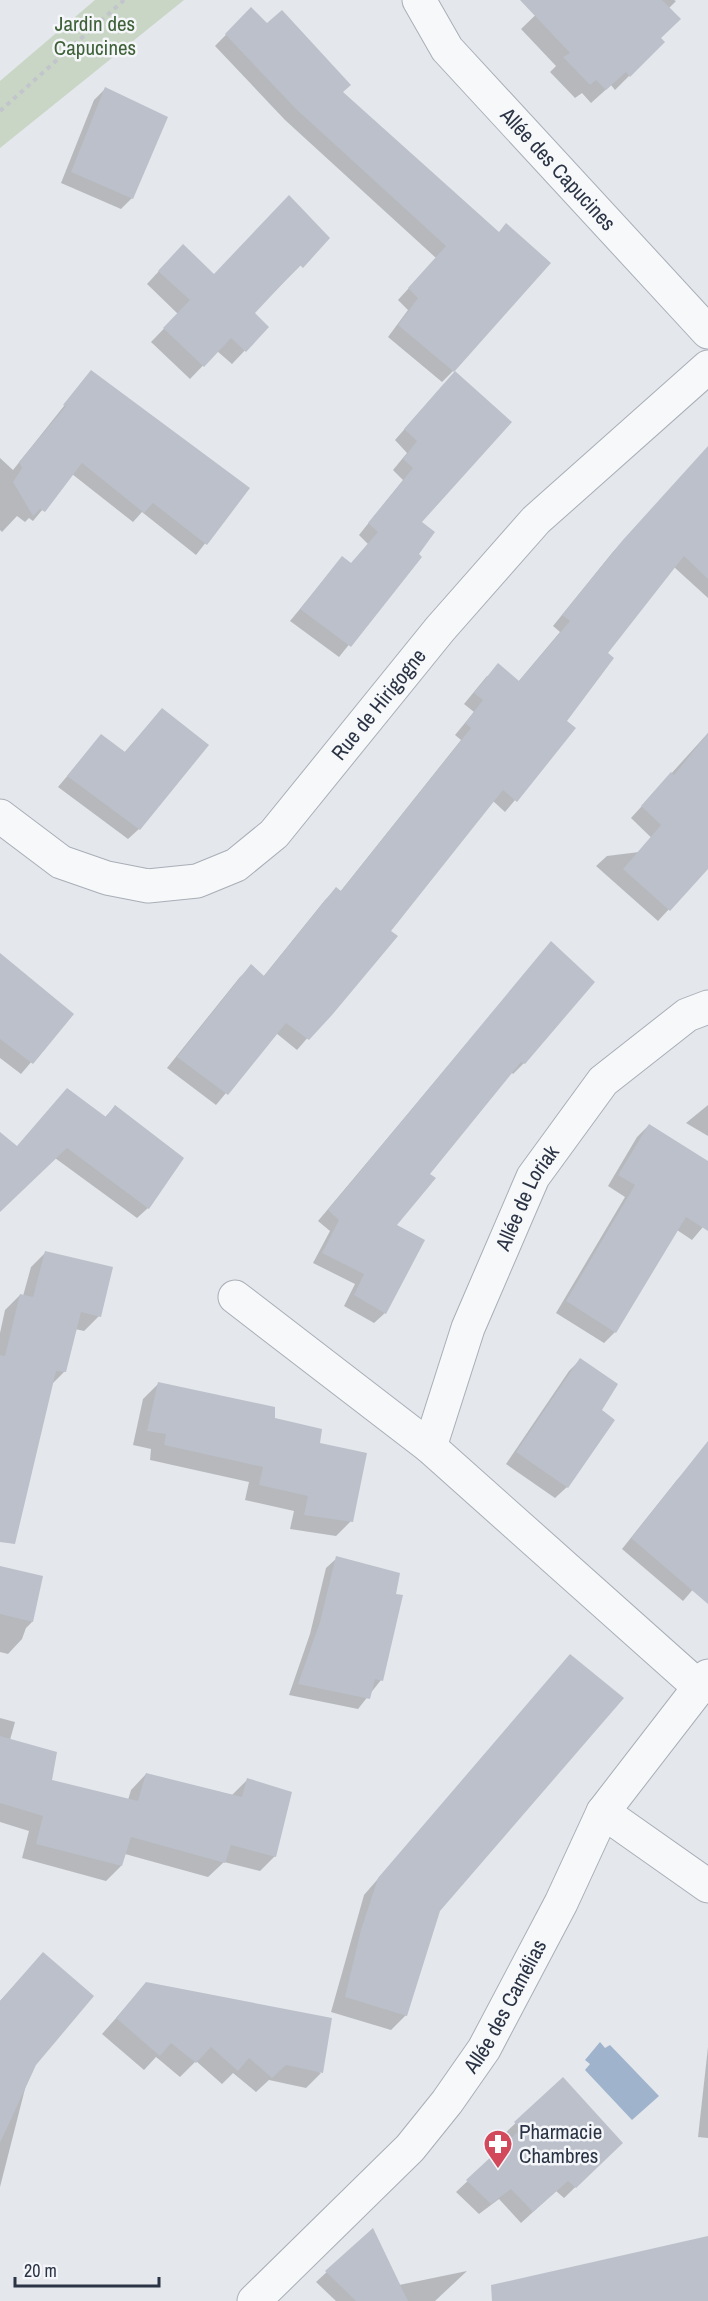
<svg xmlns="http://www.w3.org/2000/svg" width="708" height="2301" font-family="'Archivo Narrow',sans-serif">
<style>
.green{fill:#c9d6c5}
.water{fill:#9fb4cc}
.shadow{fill:#0003}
.building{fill:#bbc0ca}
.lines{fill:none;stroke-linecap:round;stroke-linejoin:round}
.minor-casing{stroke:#a9aeb7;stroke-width:35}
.path{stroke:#c2c5cb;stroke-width:4;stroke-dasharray:4.5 4.5;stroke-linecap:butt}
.minor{stroke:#f7f8fa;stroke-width:33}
.labels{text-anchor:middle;stroke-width:5;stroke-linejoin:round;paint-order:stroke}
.park-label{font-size:21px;fill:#3f6138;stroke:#f4f6f9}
.street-label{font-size:21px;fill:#2b3445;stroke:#f4f6f9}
.poi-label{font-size:21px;fill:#2b3445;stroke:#f4f6f9;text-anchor:start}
</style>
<rect width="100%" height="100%" fill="#e4e7ec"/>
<!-- green -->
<polygon class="green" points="95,0 184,0 0,148 0,81"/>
<!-- water -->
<polygon class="water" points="600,2042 605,2048 610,2045 659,2096 632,2120 585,2070 590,2064 585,2060"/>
<!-- shadow -->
<g class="shadow">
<polygon points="551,0 674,0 676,1 669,8 659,39 663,42 615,90 611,85 591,103 582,93 575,98 550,72 556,66 521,29"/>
<polygon points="251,9 498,234 453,371 442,382 388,337 408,310 398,300 436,258 285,120 215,46"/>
<polygon points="105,89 132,198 121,209 61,183 94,100"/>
<polygon points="328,238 253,313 267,327 232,364 217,351 190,379 151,342 178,314 147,284 170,259 214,276"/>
<polygon points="91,372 248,489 196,555 142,512 133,522 72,474 33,521 29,518 25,522 17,516 2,532 0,530 0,458 13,470"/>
<polygon points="444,384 419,522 417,554 420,557 339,657 290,621 342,558 351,564 368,544 359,535 403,480 393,470 407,453 395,440"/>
<polygon points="708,453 708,598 674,567 606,653 565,721 574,729 505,812 493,801 389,931 396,936 297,1050 276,1033 216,1105 167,1068 240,977 251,967 263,977 325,900 336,889 340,892 461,740 455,735 474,712 464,704 487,676 518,682 560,632 553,626 612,553 668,492"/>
<polygon points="152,721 139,829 128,839 58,787 101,736 124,753"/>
<polygon points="708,733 708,867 658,921 596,866 607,856 663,849 631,818"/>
<polygon points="551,943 593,982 524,1063 513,1074 511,1072 428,1174 395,1226 385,1313 374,1323 344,1306 355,1284 313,1263 330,1231 318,1221"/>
<polygon points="0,955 72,1014 21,1074 0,1058"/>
<polygon points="708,1105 708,1136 686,1123"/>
<polygon points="115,1107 148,1208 137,1218 55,1158 0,1210 0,1134 16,1147 104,1118"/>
<polygon points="648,1126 708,1178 708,1221 692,1240 677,1230 615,1332 604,1343 556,1313 625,1197 608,1186 637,1137"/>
<polygon points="46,1252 99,1316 84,1331 75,1329 64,1372 51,1385 0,1538 0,1333 5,1310 20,1295 23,1296 31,1267"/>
<polygon points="580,1360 600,1411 567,1487 555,1498 506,1464 569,1371"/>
<polygon points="158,1384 274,1419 318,1444 351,1521 336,1536 290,1529 294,1511 245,1500 249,1482 150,1460 151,1449 133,1445 143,1399"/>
<polygon points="708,1449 708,1572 683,1601 622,1549 677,1480"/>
<polygon points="337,1558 381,1680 358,1709 289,1695 310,1634 326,1568"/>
<polygon points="0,1570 32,1622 26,1628 22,1639 8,1654 0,1652"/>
<polygon points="571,1656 439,1910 406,2015 391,2030 331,2012 364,1895"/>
<polygon points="0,1718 15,1722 10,1740 50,1781 128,1800 131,1790 146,1774 232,1795 247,1780 275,1856 260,1871 224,1862 208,1877 125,1854 121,1866 106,1881 22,1858 29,1831 0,1822"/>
<polygon points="43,1954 35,2064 27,2081 0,2187 0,2001"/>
<polygon points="146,1984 321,2073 306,2088 269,2080 256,2092 233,2073 222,2084 196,2061 180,2077 156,2057 144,2070 102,2034"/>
<polygon points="708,2047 708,2138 698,2137"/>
<polygon points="563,2079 621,2143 564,2198 556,2191 521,2223 499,2199 479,2214 456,2192 510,2141 504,2134"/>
<polygon points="372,2230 399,2285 467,2271 435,2301 336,2301 316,2282"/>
</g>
<!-- building -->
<g class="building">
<polygon points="520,0 662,0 681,19 661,38 665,42 630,77 626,72 606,90 596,80 590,85 563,57 570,53"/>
<polygon points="251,7 267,23 282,10 351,85 343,92 499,232 506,223 551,263 454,372 398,325 418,298 408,288 446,246 296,109 225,34"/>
<polygon points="105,87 168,117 133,199 71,172"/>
<polygon points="289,195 330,238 303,268 300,265 255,313 269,327 246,352 231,338 204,367 163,328 190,300 158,271 183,244 214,274"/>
<polygon points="91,370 250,488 207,545 153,503 144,513 82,463 45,512 40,509 33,516 13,482 22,468 19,462 66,406 63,405"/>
<polygon points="455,371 512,422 422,522 435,532 419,554 422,557 351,647 300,609 342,556 351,563 378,532 368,523 413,468 403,459 417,441 404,429"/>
<polygon points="708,446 708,579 684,556 608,653 614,658 567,721 576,728 517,802 503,790 391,931 398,936 332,1015 309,1040 286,1023 228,1095 177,1057 251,964 264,976 336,887 341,891 471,728 465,723 483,700 474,693 498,663 519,681 570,621 562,615 622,541"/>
<polygon points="162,708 209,745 140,830 67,776 101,734 125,752"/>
<polygon points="708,733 708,869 670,911 623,869 661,825 641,806 671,772 674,775"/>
<polygon points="551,941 595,982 525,1064 521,1062 430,1174 436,1178 397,1225 425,1240 386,1314 354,1295 364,1274 322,1253 339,1220 328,1210"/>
<polygon points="0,953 74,1014 33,1064 0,1039"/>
<polygon points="67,1088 106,1117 115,1105 184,1158 149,1209 67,1148 0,1212 0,1132 17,1146"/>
<polygon points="649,1124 708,1161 708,1231 686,1217 616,1333 566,1301 635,1185 618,1175"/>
<polygon points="45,1251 113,1267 101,1317 81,1312 66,1372 56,1371 15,1544 0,1542 0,1355 5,1356 20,1294 33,1297"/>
<polygon points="580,1358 618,1384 602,1410 615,1420 568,1488 516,1452"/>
<polygon points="158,1382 275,1407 275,1418 322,1429 320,1443 367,1453 353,1522 304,1515 308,1496 259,1485 263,1467 164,1445 166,1434 147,1431"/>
<polygon points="708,1441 708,1604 631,1538"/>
<polygon points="336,1556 400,1573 396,1594 403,1595 383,1681 375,1679 370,1699 298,1684 320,1622"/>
<polygon points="0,1566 43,1576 33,1622 0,1614"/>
<polygon points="570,1654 624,1698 440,1911 407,2016 345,1997 361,1930 378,1878"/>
<polygon points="0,1736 57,1752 52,1780 138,1801 146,1773 242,1797 247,1778 292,1792 276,1857 231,1845 225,1863 131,1837 122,1866 36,1844 43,1816 0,1803"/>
<polygon points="43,1952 94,1996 36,2065 0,2143 0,2001"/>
<polygon points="146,1982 332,2018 323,2073 286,2065 272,2078 249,2058 238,2071 211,2047 196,2063 171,2043 160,2056 116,2018"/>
<polygon points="563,2077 623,2143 576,2188 568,2181 533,2212 511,2189 491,2204 466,2180 521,2129 514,2122"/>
<polygon points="373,2228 408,2301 356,2301 325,2271"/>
<polygon points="708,2236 708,2301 492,2301 491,2285"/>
</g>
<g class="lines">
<!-- minor casing -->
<g class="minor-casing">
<g id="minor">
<path id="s1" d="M419 0 447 49 708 332"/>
<path id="s2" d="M0 816 61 862 107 878 148 886 197 881 236 865 274 834 440 629 536 520 708 367"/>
<polyline points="235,1297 430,1447 699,1687"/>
<path id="s3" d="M430 1447 468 1328 533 1177 603 1081 687 1015 708 1007"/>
<polyline points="603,1812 708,1886"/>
<path id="s4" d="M254 2301 410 2148 447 2102 484 2049 561 1903 603 1812 708 1676"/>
</g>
</g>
<!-- path -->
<polyline class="path" points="0,111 124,0"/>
<!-- minor -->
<use href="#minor" class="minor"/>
</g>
<!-- icons -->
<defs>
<g id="pharmacy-pin" transform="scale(1.5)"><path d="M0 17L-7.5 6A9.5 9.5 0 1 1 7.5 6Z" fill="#d1495b" stroke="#f4f6f9"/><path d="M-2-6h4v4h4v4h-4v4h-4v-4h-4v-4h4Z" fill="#fff"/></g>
</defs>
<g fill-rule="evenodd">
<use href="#pharmacy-pin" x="498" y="2144"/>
</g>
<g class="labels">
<!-- park labels -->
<g class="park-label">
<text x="95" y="31">Jardin des<tspan x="95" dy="24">Capucines</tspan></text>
</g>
<!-- street labels -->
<g class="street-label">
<text dy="7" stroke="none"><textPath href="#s1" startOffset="220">Allée des Capucines</textPath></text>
<text dy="7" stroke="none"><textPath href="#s2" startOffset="474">Rue de Hirigogne</textPath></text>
<text dy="7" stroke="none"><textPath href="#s3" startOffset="268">Allée de Loriak</textPath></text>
<text dy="7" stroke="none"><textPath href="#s4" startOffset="390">Allée des Camélias</textPath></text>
</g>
<!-- poi labels -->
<g class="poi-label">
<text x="519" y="2139">Pharmacie<tspan x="519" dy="24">Chambres</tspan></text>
</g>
</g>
<!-- scale -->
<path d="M15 2277v9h144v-9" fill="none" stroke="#2b3445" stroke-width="3"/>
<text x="24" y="2277" font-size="18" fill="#2b3445" stroke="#f4f6f9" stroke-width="4.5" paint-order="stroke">20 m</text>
</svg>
